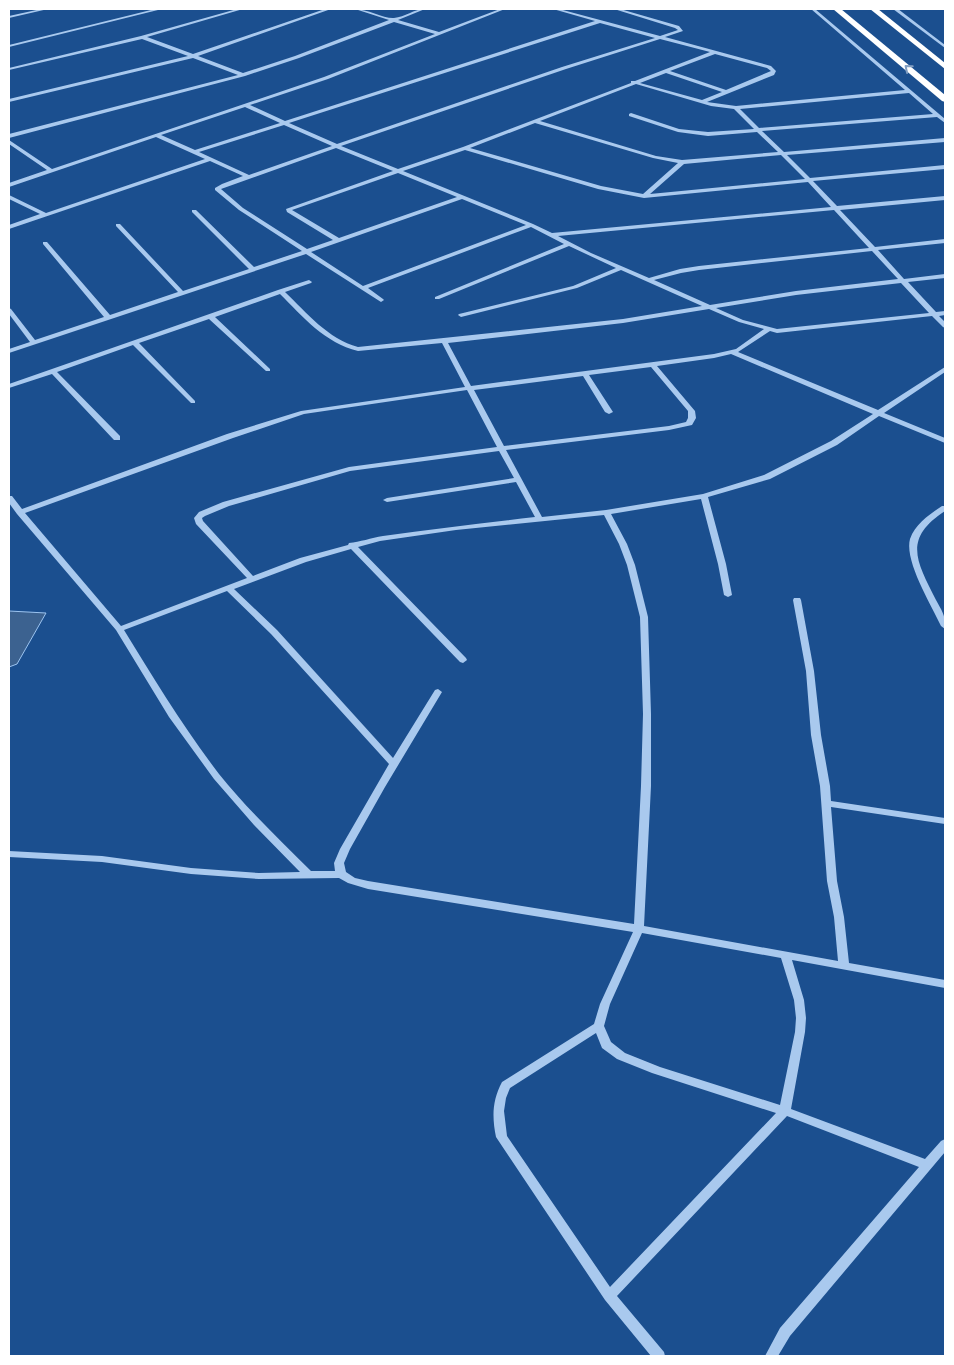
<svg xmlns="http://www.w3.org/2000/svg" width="954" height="1365" font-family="'Noto Sans',sans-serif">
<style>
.water{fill:#3c6290;stroke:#9cc4f0}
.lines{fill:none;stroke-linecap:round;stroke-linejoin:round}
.minor{fill:#a9c9ee;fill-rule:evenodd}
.highway{fill:#fff;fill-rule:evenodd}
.oneway{stroke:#829ec1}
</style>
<rect width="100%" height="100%" fill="#1b4f8f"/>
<!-- water -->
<polygon class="water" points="9,611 46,613 17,664 9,667"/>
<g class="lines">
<!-- minor -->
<g class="minor">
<polygon points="41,9 48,9 9,18 9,16"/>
<polygon points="155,9 162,9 9,47 9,45"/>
<path d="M237 9H243L147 37 193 54 325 9H331L198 56 243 73 295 56 389 20 355 9C367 9 385 19 394 18 405 17 414 9 425 9L398 20 439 32 500 9H505L328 79 250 105 285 121 595 21 553 9H559L660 36 678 30 675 28 614 9H620L679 26 683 31 665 37 771 66 776 71 774 75 707 102 736 106 905 90 811 9H815L945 119V123L937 117 762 131 784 152 945 138V142L787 155 810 178 945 165V169L813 181 837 206 945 196V200L840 210 875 247 945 239V243L878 250 904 279 945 274V278L908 282 936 312 945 311V315L939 316 945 322V328L943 327 932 316 777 333 770 331 738 352 878 410 945 367V372L884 413 945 438V443L879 416 837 445 770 479 708 497 726 564 732 595 728 597 724 595 718 564 701 499 611 514 627 544 635 565 648 617 651 714V786L644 926 838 961 834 917 827 881 820 786 811 735 806 671 793 600 794 598H800L801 600 814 671 821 735 830 786 831 801 945 818V824L831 807 837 881 844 917 849 963 945 980V988L792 960 804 1000 806 1018 805 1032 791 1109 925 1159 941 1141 945 1139V1152L790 1336 778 1356H765L780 1328 919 1167 787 1116 617 1296 664 1352 665 1356H651L605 1300 496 1137C492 1117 492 1101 502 1082L594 1024 600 1004 633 932 368 889 348 883 339 878 259 879 191 874 102 862 9 857V851L102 856 191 868 259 873 300 872 254 825 214 779 169 717 116 630 17 514 9 503V496H12L22 509 227 434 301 411 465 387 442 343 358 351C325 343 303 317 280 294L215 317 270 369V371H266L209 319 139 343 195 401V403H191L133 345 57 372 120 436V440H114L52 374 9 388V384L278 290 309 280 312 282 311 283 285 292C307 313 328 339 358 347L623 319 702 306 621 270 577 288 461 317 458 315 459 314 573 286 616 268 569 246 439 299H435V297L564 244 531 227 368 288 383 299 384 300 381 302 306 254 9 353V349L30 342 9 314V308L11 309 35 340 104 317 43 244V242H47L110 315 178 292 116 226V224H120L183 291 249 269 192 212V210H196L254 267 302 251 239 210 215 190V188L222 184 243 176 210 161 9 229V225L40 214 9 199V195L46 213 205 159 156 137 9 187V183L47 170 9 144V140L52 169 324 77 435 34 394 22 299 58 245 76 9 138V134L238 75 193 58 9 102V99L188 56 142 39 9 70V68L141 36ZM600 23 655 38 562 67 337 144 289 123ZM660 39 710 52 635 81H631V83L463 147 398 169 341 146 566 69ZM715 54 767 68 771 71 726 90 670 71ZM666 73 722 92 702 100 640 83ZM636 84 711 106 734 109 754 129 708 132 679 129 631 113 629 114V116L678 132 708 136 757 132 778 152 682 160 656 156 540 121ZM909 93 933 114 759 128 740 109ZM245 107 280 123 195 150 161 135ZM535 123 653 158 678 163 643 194 601 186 470 148ZM284 125 332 146 249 175 199 152ZM336 148 393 171 286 209 287 212 333 240 307 249 243 208 221 189ZM465 150 598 189 644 198 808 182 831 207 552 233 533 224 403 171ZM781 155 805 179 650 194 684 164ZM398 173 457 197 339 238 292 210ZM462 199 526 225 363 286 311 252ZM834 210 869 248 699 266 680 269 649 278 591 253 558 236ZM872 251 898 279 796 291 710 305 654 280 681 273 699 270ZM901 283 929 313 777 329 743 320 716 308 796 295ZM709 309 739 322 764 329 736 349 714 354 471 386 448 343 623 323ZM731 354 873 414 831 441 764 475 703 494 606 510 542 517 506 450 669 430 692 425 696 418 695 411 657 366 714 358ZM651 367 688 411V418L686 422 669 426 504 446 474 390 583 376 605 412 609 414 613 412 589 375ZM467 390 497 447 349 467 223 502 199 512 194 518 196 524 247 578 121 626 25 513 233 438 304 414ZM499 451 514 478 387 498 383 500 387 502 516 482 535 517C484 523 433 529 383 536 371 538 360 542 349 543L348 545 300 558 253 576 203 521 202 518 205 516 229 506 350 471ZM604 515 619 544 627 565 640 617 643 714 641 786 634 924 368 881 355 878 346 872 344 863 350 849 385 787 442 692 438 689 435 690 393 758 277 630 234 589 306 562 351 549 460 662 463 663 467 660 466 658 358 547 380 541 456 530ZM227 591 271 634 389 764 340 849 334 863 335 871H311C280 840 247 809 219 774 184 728 154 679 124 630ZM642 933 781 958 794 1000 796 1018 795 1032 780 1105 660 1067 625 1053 611 1042 604 1026 610 1004ZM596 1033 602 1048 617 1059 652 1073 776 1113 610 1287 507 1136 504 1111 506 1098 510 1088Z"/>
<polygon points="893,9 898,9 945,45 945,48"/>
<path d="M942 506H945V511C902 539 917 562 936 600 942 611 946 616 945 629L941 626C932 606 904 561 910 539 915 524 930 514 942 506Z"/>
</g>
<!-- highway -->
<g class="highway">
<polygon points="833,9 841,9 945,95 945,102 942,101"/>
<polygon points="870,9 878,9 945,63 945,69"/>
</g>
</g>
<!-- one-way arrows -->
<defs><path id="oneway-chevron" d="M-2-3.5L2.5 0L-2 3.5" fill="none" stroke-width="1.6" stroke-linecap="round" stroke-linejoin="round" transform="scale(1.25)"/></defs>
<use class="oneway" href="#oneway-chevron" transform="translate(908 68) rotate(-140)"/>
<!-- border -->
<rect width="954" height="1365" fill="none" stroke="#ffffff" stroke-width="20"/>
</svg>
